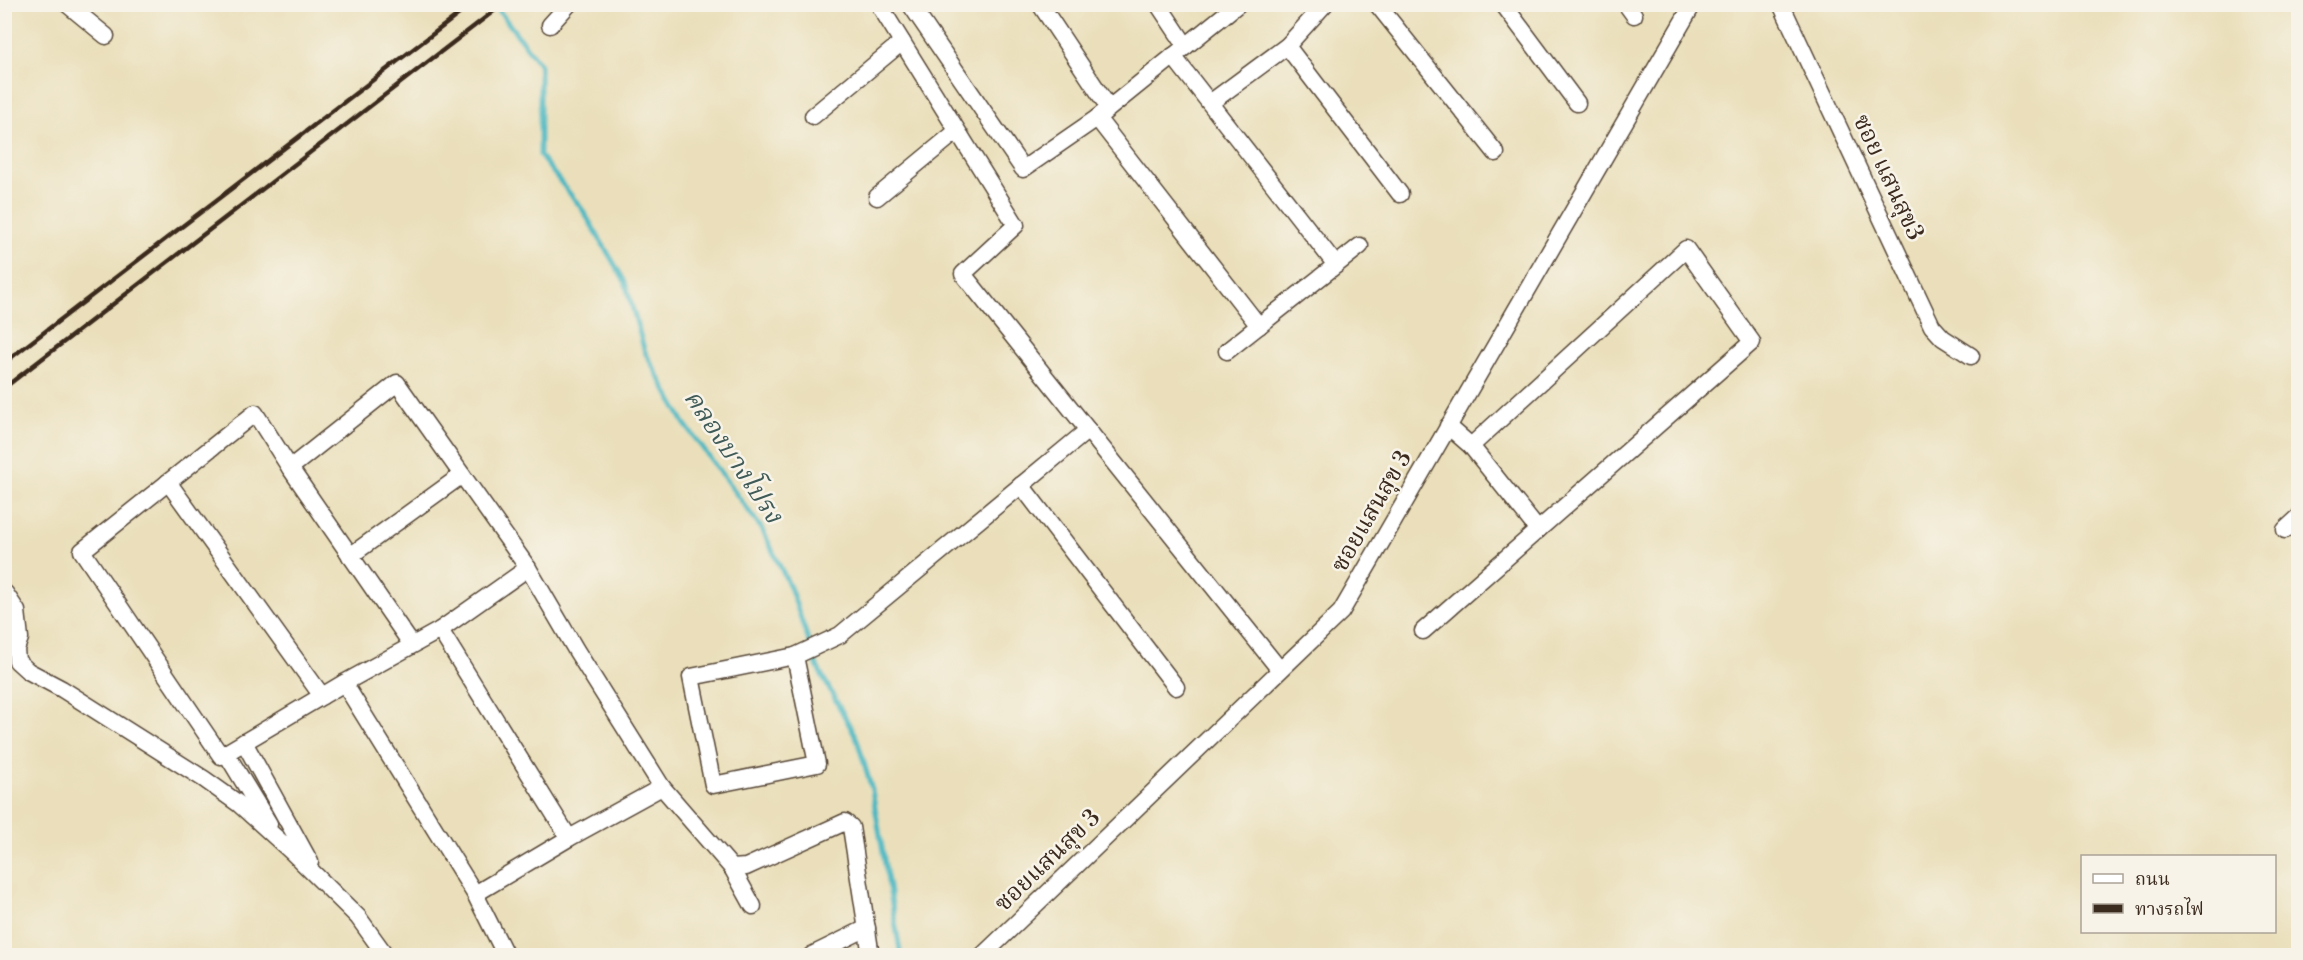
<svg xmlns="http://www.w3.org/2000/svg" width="2303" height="960" font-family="'Libre Bodoni','Noto Serif Thai',serif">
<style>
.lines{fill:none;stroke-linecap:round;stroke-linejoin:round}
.stream{stroke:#49b7c1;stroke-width:5}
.minor-casing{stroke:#554535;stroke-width:19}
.minor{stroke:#fff;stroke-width:16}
.rail{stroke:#3b2a1e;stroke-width:4.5}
.labels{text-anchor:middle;stroke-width:5;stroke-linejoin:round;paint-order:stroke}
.street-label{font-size:24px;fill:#3b2a1e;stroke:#f7f3e8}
.water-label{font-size:26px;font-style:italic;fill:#405b57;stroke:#f7f3e8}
</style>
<rect width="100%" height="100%" fill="#f7f3e8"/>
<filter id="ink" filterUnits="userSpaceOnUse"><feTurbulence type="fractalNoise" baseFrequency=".0167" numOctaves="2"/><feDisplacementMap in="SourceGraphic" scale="12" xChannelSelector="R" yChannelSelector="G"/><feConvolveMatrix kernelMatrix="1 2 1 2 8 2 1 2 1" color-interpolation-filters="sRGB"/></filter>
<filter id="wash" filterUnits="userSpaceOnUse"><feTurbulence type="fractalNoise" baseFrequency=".008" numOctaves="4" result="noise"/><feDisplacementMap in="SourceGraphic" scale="24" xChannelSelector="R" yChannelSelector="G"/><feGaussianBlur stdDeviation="1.35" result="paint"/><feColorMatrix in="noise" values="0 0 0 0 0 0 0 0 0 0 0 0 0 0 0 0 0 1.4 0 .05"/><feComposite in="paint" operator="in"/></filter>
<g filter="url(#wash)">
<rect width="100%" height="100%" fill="#eadfba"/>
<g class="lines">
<!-- stream -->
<polyline class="stream" points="494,4 540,65 540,156 582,209 625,282 645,352 684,423 762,529 790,587 818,668 857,739 872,790 901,956"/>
</g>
</g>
<g filter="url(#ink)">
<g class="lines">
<!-- minor casing -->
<g class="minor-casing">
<g id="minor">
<polyline points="67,4 106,36"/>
<polyline points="910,4 1023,169 1097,118 1238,4"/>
<polyline points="1040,4 1109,108"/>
<polyline points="1158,4 1186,46"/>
<polyline points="1377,4 1496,153"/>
<polyline points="1503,4 1577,103"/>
<polyline points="1626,4 1634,15"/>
<polyline points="1781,4 1932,326 1943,338 1971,356"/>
<polyline points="881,8 1016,225 963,274 1280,670"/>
<polyline points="550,25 569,4"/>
<polyline points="1287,46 1400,194"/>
<polyline points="1173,56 1336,265"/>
<polyline points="1210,103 1287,46 1325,4"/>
<polyline points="813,116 902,42"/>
<polyline points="1097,118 1259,326"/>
<polyline points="877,197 957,131"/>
<polyline points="1227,351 1360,246"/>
<polyline points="1448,426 1471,446 1538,530"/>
<polyline points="290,468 397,383 528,568 576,650 662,787 732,868 746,867 845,822 851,827 871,956"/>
<polyline points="168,482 322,696"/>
<polyline points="1021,485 1176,687"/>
<polyline points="2285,530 2298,518"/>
<polyline points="350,556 462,475"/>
<polyline points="5,593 17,611 20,638 16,649 17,661 28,671 62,689 204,779 239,804 293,853 358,917 386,956"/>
<polyline points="440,630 569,838"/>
<polyline points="1423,631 1752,342 1686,249 1471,446"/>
<polyline points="412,645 290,468 255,413 82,551 221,756 344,683 440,630 528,568"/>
<polygon points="795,656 817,764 713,785 691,677"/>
<polyline points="795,656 840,635 1088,430"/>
<polyline points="344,683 475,894 506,956"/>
<polyline points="244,742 310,862"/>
<polyline points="226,753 269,824"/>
<polyline points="732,868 753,906"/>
<polyline points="475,894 569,838 662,787"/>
<polyline points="812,955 867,928"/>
<polyline points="982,956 1341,612 1693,4"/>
</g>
</g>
<!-- minor -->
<use href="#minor" class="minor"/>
<!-- rail -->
<g class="rail">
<polyline points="4,363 472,4"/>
<polyline points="4,388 503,4"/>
</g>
</g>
</g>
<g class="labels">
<!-- street labels -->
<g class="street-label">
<text transform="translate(1889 177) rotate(65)" y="8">ซอย แสนสุข3</text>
<text transform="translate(1371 511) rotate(-60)" y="8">ซอยแสนสุข 3</text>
<text transform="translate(1047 860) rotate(-44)" y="8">ซอยแสนสุข 3</text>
</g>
<!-- water labels -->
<g class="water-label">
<text transform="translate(734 456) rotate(56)" y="9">คลองบางโปรง</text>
</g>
</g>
<!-- margin -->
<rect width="2303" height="960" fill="none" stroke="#f7f3e8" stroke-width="24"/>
<!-- legend -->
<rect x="2081" y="855" width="195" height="78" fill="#f7f3e8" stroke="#aca397" stroke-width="1.5"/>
<rect x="2093" y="874" width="30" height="9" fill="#ffffff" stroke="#aca397" stroke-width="1.5"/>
<text x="2135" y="885" font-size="18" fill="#3b2a1e">ถนน</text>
<rect x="2093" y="904" width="30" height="9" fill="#3b2a1e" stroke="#aca397" stroke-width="1.5"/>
<text x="2135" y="915" font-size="18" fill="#3b2a1e">ทางรถไฟ</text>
</svg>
